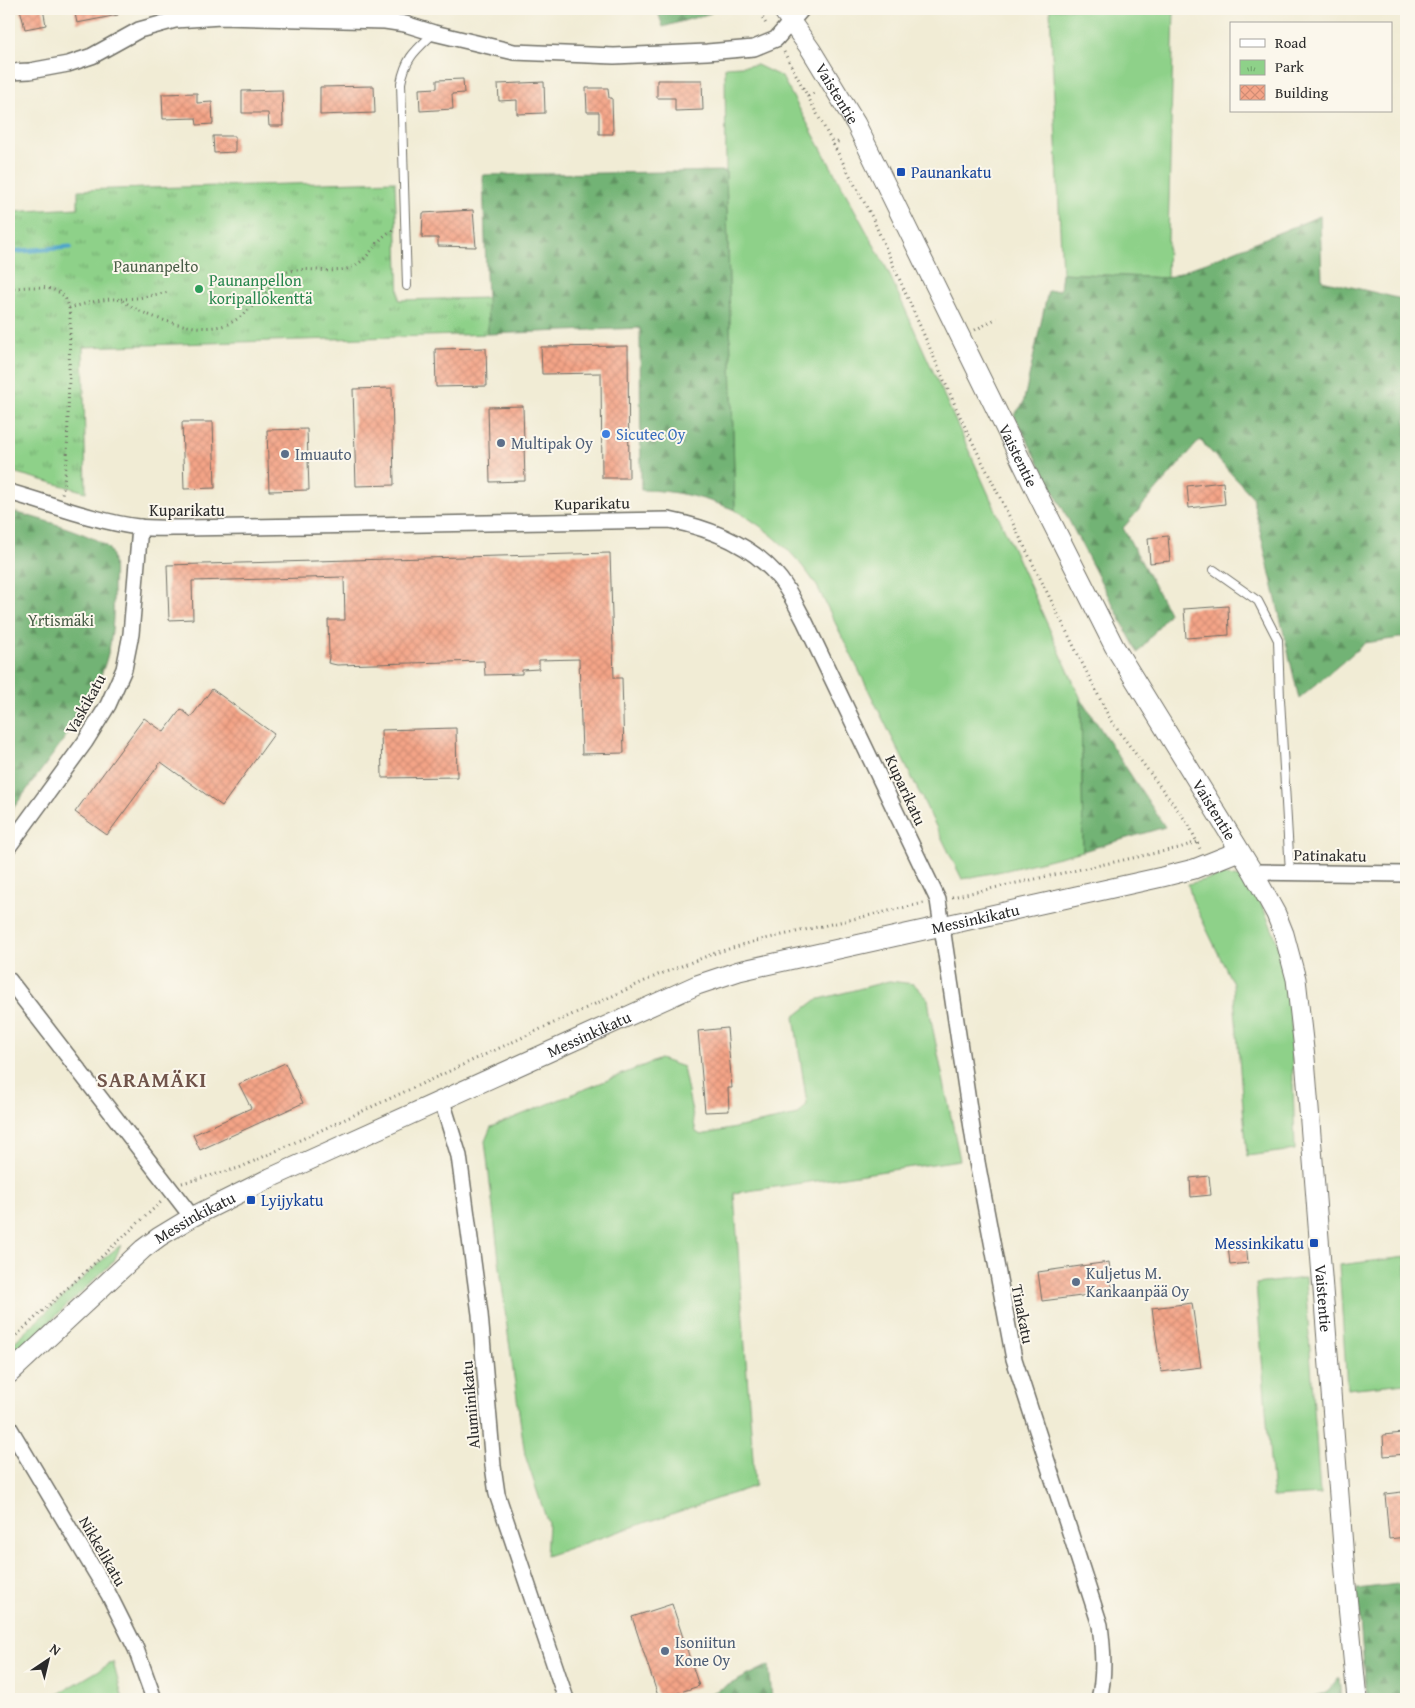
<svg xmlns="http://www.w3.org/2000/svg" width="1415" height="1708" font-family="'Gentium Book Plus',serif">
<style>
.grass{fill:#8ed189;stroke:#5c7e5a}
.forest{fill:url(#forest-firs);stroke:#4e6f50}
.park{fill:url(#park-tufts);stroke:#5c7e5a}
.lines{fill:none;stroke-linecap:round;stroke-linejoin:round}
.stream{stroke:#4da4ca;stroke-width:5}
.building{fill:url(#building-cross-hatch)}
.service-casing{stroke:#706f66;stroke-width:10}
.minor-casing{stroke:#706f66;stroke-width:18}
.tertiary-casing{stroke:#706f66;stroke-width:21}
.path{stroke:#706f66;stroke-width:3;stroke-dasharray:1 4;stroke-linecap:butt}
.service{stroke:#fff;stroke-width:8}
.minor{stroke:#fff;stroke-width:15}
.tertiary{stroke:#fff;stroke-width:19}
.transit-dot{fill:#1a4fb4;stroke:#fbf7ec;stroke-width:2}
.leisure-dot{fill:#2e9e5b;stroke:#fbf7ec;stroke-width:2}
.shop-dot{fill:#3f7fe0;stroke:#fbf7ec;stroke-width:2}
.service-dot{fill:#5c6f8a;stroke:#fbf7ec;stroke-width:2}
.labels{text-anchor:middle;stroke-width:4;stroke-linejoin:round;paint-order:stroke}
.street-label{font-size:16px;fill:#2b2b2b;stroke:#fbf7ec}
.transit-label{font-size:16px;fill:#164399;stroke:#fbf7ec;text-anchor:start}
.park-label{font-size:16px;fill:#495d47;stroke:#fbf7ec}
.leisure-label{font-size:16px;fill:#27864d;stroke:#fbf7ec;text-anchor:start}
.shop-label{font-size:16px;fill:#366cbe;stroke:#fbf7ec;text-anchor:start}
.service-label{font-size:16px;fill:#4e5e75;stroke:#fbf7ec;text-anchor:start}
.district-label{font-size:21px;font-weight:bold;letter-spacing:1px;fill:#71554b;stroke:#fbf7ec}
</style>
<defs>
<pattern id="forest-firs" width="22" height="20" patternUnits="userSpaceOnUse" patternTransform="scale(1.25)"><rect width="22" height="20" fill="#72b375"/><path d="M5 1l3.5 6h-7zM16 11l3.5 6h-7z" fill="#5e9260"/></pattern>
<pattern id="park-tufts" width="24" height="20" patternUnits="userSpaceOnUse" patternTransform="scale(1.25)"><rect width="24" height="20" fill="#8ed189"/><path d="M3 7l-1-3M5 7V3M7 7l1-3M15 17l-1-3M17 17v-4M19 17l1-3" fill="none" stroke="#74aa70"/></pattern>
<pattern id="building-cross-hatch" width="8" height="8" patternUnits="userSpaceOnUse" patternTransform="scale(1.25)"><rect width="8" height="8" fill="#f4a487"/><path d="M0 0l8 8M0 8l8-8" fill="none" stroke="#d18d75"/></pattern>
</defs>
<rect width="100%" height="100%" fill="#fbf7ec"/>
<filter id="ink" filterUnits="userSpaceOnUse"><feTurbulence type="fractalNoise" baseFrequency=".02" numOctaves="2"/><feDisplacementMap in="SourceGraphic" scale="10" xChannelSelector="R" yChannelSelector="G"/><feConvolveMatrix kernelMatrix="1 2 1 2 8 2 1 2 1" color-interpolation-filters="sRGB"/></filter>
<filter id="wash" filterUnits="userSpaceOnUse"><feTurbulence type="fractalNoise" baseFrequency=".0096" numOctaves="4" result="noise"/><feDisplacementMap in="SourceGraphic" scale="20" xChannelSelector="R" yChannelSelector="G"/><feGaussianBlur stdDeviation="1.12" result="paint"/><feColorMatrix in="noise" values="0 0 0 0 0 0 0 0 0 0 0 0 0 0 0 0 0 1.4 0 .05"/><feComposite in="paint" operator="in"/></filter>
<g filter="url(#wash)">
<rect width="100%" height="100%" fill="#f1ecd5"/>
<!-- grass -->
<g class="grass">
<polygon points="1050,9 1174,9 1167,278 1062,273"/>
<path d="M757 65 782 77 886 267 1081 699 1083 851 1007 870 962 879 817 586C795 553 770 530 735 510L726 171 725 67Z"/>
<polygon points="1224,875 1239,878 1251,888 1261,903 1275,936 1285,968 1291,1016 1295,1150 1247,1156 1233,984 1192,899 1188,884"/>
<polygon points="889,981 914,984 928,999 932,1025 960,1160 734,1193 755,1486 546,1556 548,1524 525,1455 507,1327 485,1141 491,1127 660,1059 683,1067 696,1132 701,1135 798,1115 807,1104 794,1017 816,1000"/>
<polygon points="121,1245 114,1261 9,1360 9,1347 108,1255"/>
<polygon points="1406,1257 1406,1383 1347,1389 1339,1265"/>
<polygon points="1305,1278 1320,1494 1273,1497 1256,1284"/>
<polygon points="113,1662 123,1699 50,1699"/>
</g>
<!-- forest -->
<g class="forest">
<polygon points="657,9 710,9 711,13 663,27"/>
<path d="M726 171 735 510C705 498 675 490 641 490L640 328 488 334 483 175Z"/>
<polygon points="1320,216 1322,280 1406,300 1406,637 1365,643 1299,699 1252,496 1200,440 1123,528 1169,613 1138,653 1014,415 1023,404 1048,291 1060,290 1062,273 1167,278"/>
<path d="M9 511C28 515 97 535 108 548 116 557 113 577 113 589 114 614 113 640 105 664 94 698 74 725 54 753 39 773 24 794 9 814Z"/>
<polygon points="1081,699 1165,827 1083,851"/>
<polygon points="1406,1583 1406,1699 1367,1699 1357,1589"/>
<polygon points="769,1665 772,1699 700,1699"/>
<polygon points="1339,1677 1341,1699 1304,1699 1326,1693"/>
</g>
<!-- park -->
<polygon class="park" points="395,181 399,300 487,298 488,334 83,347 86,492 9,471 9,212 78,208 78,190"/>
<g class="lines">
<!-- stream -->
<polyline class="stream" points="9,252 70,247"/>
</g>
<g id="blocks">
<!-- building -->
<g class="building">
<polygon points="20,9 43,9 46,25 25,29"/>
<polygon points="74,9 118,9 118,15 77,23"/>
<polygon points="463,79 464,93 452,94 453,109 420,111 419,89 437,88 437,80"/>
<polygon points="657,80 702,80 703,110 675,111 675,98 657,98"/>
<polygon points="544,82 545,113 517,114 517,100 499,101 498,84"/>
<polygon points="374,86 375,113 320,115 320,87"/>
<polygon points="586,88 608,88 609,98 612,98 613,134 599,134 599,112 587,112"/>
<polygon points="282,90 283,126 269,126 268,113 242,113 242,91"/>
<polygon points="197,93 197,103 212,102 213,124 197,125 196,118 163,119 162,94"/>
<polygon points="213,136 235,136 235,152 214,153"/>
<polygon points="473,210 476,247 438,246 438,238 422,238 423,213"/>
<polygon points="628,346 629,478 602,478 601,373 542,374 541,347"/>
<polygon points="486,348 487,386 436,387 435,349"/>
<polygon points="392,388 394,485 356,486 353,389"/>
<polygon points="523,406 525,481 490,482 488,407"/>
<polygon points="182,422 213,422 215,488 184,489"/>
<polygon points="307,429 309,490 269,491 267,430"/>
<polygon points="1223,482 1225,504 1189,508 1187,486"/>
<polygon points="1168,536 1170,561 1150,563 1148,538"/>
<polygon points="610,553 614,678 622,678 624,753 582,754 579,659 539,660 539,669 522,670 522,674 485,675 484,661 337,665 328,663 329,657 328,620 345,620 344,577 192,581 193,619 169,620 167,565"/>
<polygon points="1228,606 1229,635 1186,638 1184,609"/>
<polygon points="212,689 274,734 222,806 161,762 107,835 75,812 144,718 164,732 181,709 191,717"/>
<polygon points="456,728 457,777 382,778 381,730"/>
<polygon points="727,1028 732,1088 728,1088 729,1111 705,1112 698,1031"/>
<polygon points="285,1063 303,1103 200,1150 193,1135 251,1108 239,1084"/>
<polygon points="1209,1176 1211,1195 1191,1197 1190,1178"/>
<polygon points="1246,1242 1248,1263 1230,1265 1228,1244"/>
<polygon points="1109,1262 1113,1292 1042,1301 1038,1272"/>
<polygon points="1192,1303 1201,1367 1161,1372 1152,1308"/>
<polygon points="1403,1433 1405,1454 1384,1456 1383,1435"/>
<polygon points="1402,1492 1406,1537 1389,1539 1385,1494"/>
<polygon points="672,1604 699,1686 659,1699 632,1617"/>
</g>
</g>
</g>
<g filter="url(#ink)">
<use href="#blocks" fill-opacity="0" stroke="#706f66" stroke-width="1"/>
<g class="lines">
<!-- service casing -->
<g class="service-casing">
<g id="service">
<path d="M407 286 401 83C406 57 415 51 434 33"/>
<polyline points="1214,570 1258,601 1278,640 1280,699 1290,872"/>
</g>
</g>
<!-- minor casing -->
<g class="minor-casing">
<g id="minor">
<polyline points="9,72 30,71 68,64 92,56 139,30 175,20 221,17 385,21 405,24 434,33 514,52 614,56 707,52 754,48 776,39 802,9"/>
<path d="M9 492C52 504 93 521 138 527 153 529 169 528 184 528L669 520C709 528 753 545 780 579 790 592 797 607 805 622L938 900 977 1162 1014 1359 1100 1625C1103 1650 1105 1675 1099 1699"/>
<polyline points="9,846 85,742 108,705 124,669 131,634 140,527"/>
<polyline points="1253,872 1406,874"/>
<polyline points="9,980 192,1217"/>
<polyline points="442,1101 459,1156 480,1314 493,1466 497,1494 566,1699"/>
<polyline points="9,1427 109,1595 136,1649 154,1699"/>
</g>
</g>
<!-- tertiary casing -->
<g class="tertiary-casing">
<g id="tertiary">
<path id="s1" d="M782 9 811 50 856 124 1039 497 1114 646 1253 872 1276 914 1284 934 1296 979 1305 1058 1346 1585 1357 1699"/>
<path id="s2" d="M9 1374 143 1249 159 1237 192 1217 270 1178 697 985 739 971 1162 877 1194 869 1239 851"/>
</g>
</g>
<!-- path -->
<g class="path">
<polyline points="758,9 767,26"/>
<polyline points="784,52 872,217 962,421 1111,721 1189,825 1200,849"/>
<polyline points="808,96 814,93"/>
<polyline points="833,145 841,140"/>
<path d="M9 289C24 287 55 283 65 298 71 307 70 319 70 329L67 460 62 495"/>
<polyline points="121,299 138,298 169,292"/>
<path d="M69 308C81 305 110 296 121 300 126 302 130 306 134 308 158 321 205 335 230 323 251 313 268 287 287 272 308 265 332 276 352 267 371 259 376 237 395 229"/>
<polyline points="975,330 997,318"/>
<polyline points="952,897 1179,848 1197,842"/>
<polyline points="182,1183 239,1168 658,975 715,953 756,941 924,903"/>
<polyline points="9,1342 161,1202"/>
</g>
<!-- service -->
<use href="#service" class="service"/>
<!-- minor -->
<use href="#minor" class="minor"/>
<!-- tertiary -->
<use href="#tertiary" class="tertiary"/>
</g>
</g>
<!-- markers -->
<g class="transit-dot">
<rect x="896" y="167" width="10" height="10" rx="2.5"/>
<rect x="246" y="1195" width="10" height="10" rx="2.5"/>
<rect x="1309" y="1238" width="10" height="10" rx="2.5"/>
</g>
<circle class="leisure-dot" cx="199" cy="289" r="5"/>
<circle class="shop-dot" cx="606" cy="434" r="5"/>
<g class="service-dot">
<circle cx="501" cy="443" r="5"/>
<circle cx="285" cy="454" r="5"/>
<circle cx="1076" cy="1282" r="5"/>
<circle cx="665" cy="1651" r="5"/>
</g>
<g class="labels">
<!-- street labels -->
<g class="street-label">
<text dy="6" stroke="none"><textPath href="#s1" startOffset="101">Vaistentie</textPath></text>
<text dy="6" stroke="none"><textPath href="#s1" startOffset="506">Vaistentie</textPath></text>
<text transform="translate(592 503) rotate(-1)" y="6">Kuparikatu</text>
<text x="187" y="516">Kuparikatu</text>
<text transform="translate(85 704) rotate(-61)" y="6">Vaskikatu</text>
<text transform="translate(906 790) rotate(65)" y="6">Kuparikatu</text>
<text dy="6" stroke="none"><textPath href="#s1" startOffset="911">Vaistentie</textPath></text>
<text transform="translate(1330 855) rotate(1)" y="6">Patinakatu</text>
<text dy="6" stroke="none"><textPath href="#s2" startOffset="1084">Messinkikatu</textPath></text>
<text dy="6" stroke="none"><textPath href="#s2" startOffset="679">Messinkikatu</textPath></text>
<text dy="6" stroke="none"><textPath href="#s2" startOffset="244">Messinkikatu</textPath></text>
<text dy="6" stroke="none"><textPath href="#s1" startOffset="1421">Vaistentie</textPath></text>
<text transform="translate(1023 1314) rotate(79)" y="6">Tinakatu</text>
<text transform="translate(470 1405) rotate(-95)" y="6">Alumiinikatu</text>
<text transform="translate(103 1551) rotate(60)" y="6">Nikkelikatu</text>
</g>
<!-- transit labels -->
<g class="transit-label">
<text x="911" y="178">Paunankatu</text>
<text x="261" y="1206">Lyijykatu</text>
<text x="1304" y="1249" text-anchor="end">Messinkikatu</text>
</g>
<!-- park labels -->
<g class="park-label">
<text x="156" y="272">Paunanpelto</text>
<text x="61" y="626">Yrtismäki</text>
</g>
<!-- leisure labels -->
<g class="leisure-label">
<text x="209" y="286">Paunanpellon<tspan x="209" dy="18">koripallokenttä</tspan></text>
</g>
<!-- shop labels -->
<g class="shop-label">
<text x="616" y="440">Sicutec Oy</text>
</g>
<!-- service labels -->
<g class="service-label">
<text x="511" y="449">Multipak Oy</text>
<text x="295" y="460">Imuauto</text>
<text x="1086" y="1279">Kuljetus M.<tspan x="1086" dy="18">Kankaanpää Oy</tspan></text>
<text x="675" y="1648">Isoniitun<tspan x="675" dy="18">Kone Oy</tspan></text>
</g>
<!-- district labels -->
<g class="district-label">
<text x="152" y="1087">SARAMÄKI</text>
</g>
</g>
<!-- margin -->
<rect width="1415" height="1708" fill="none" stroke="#fbf7ec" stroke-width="30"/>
<!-- legend -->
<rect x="1230" y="22" width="162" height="90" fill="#fbf7ec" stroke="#a8a59f"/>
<rect x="1240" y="39" width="25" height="8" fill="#ffffff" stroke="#a8a59f"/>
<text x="1275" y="48" font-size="15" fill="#2b2b2b">Road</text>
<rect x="1240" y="60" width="25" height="15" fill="url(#park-tufts)" stroke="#a8a59f"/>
<text x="1275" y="72" font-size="15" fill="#2b2b2b">Park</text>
<rect x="1240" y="85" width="25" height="15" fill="url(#building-cross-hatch)" stroke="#a8a59f"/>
<text x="1275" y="98" font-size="15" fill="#2b2b2b">Building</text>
<!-- north arrow -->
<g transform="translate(48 1660) rotate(35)" stroke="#fbf7ec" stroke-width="4" paint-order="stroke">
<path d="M0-4L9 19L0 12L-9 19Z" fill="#2b2b2b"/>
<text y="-8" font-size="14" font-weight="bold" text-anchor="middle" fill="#2b2b2b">N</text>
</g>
</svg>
